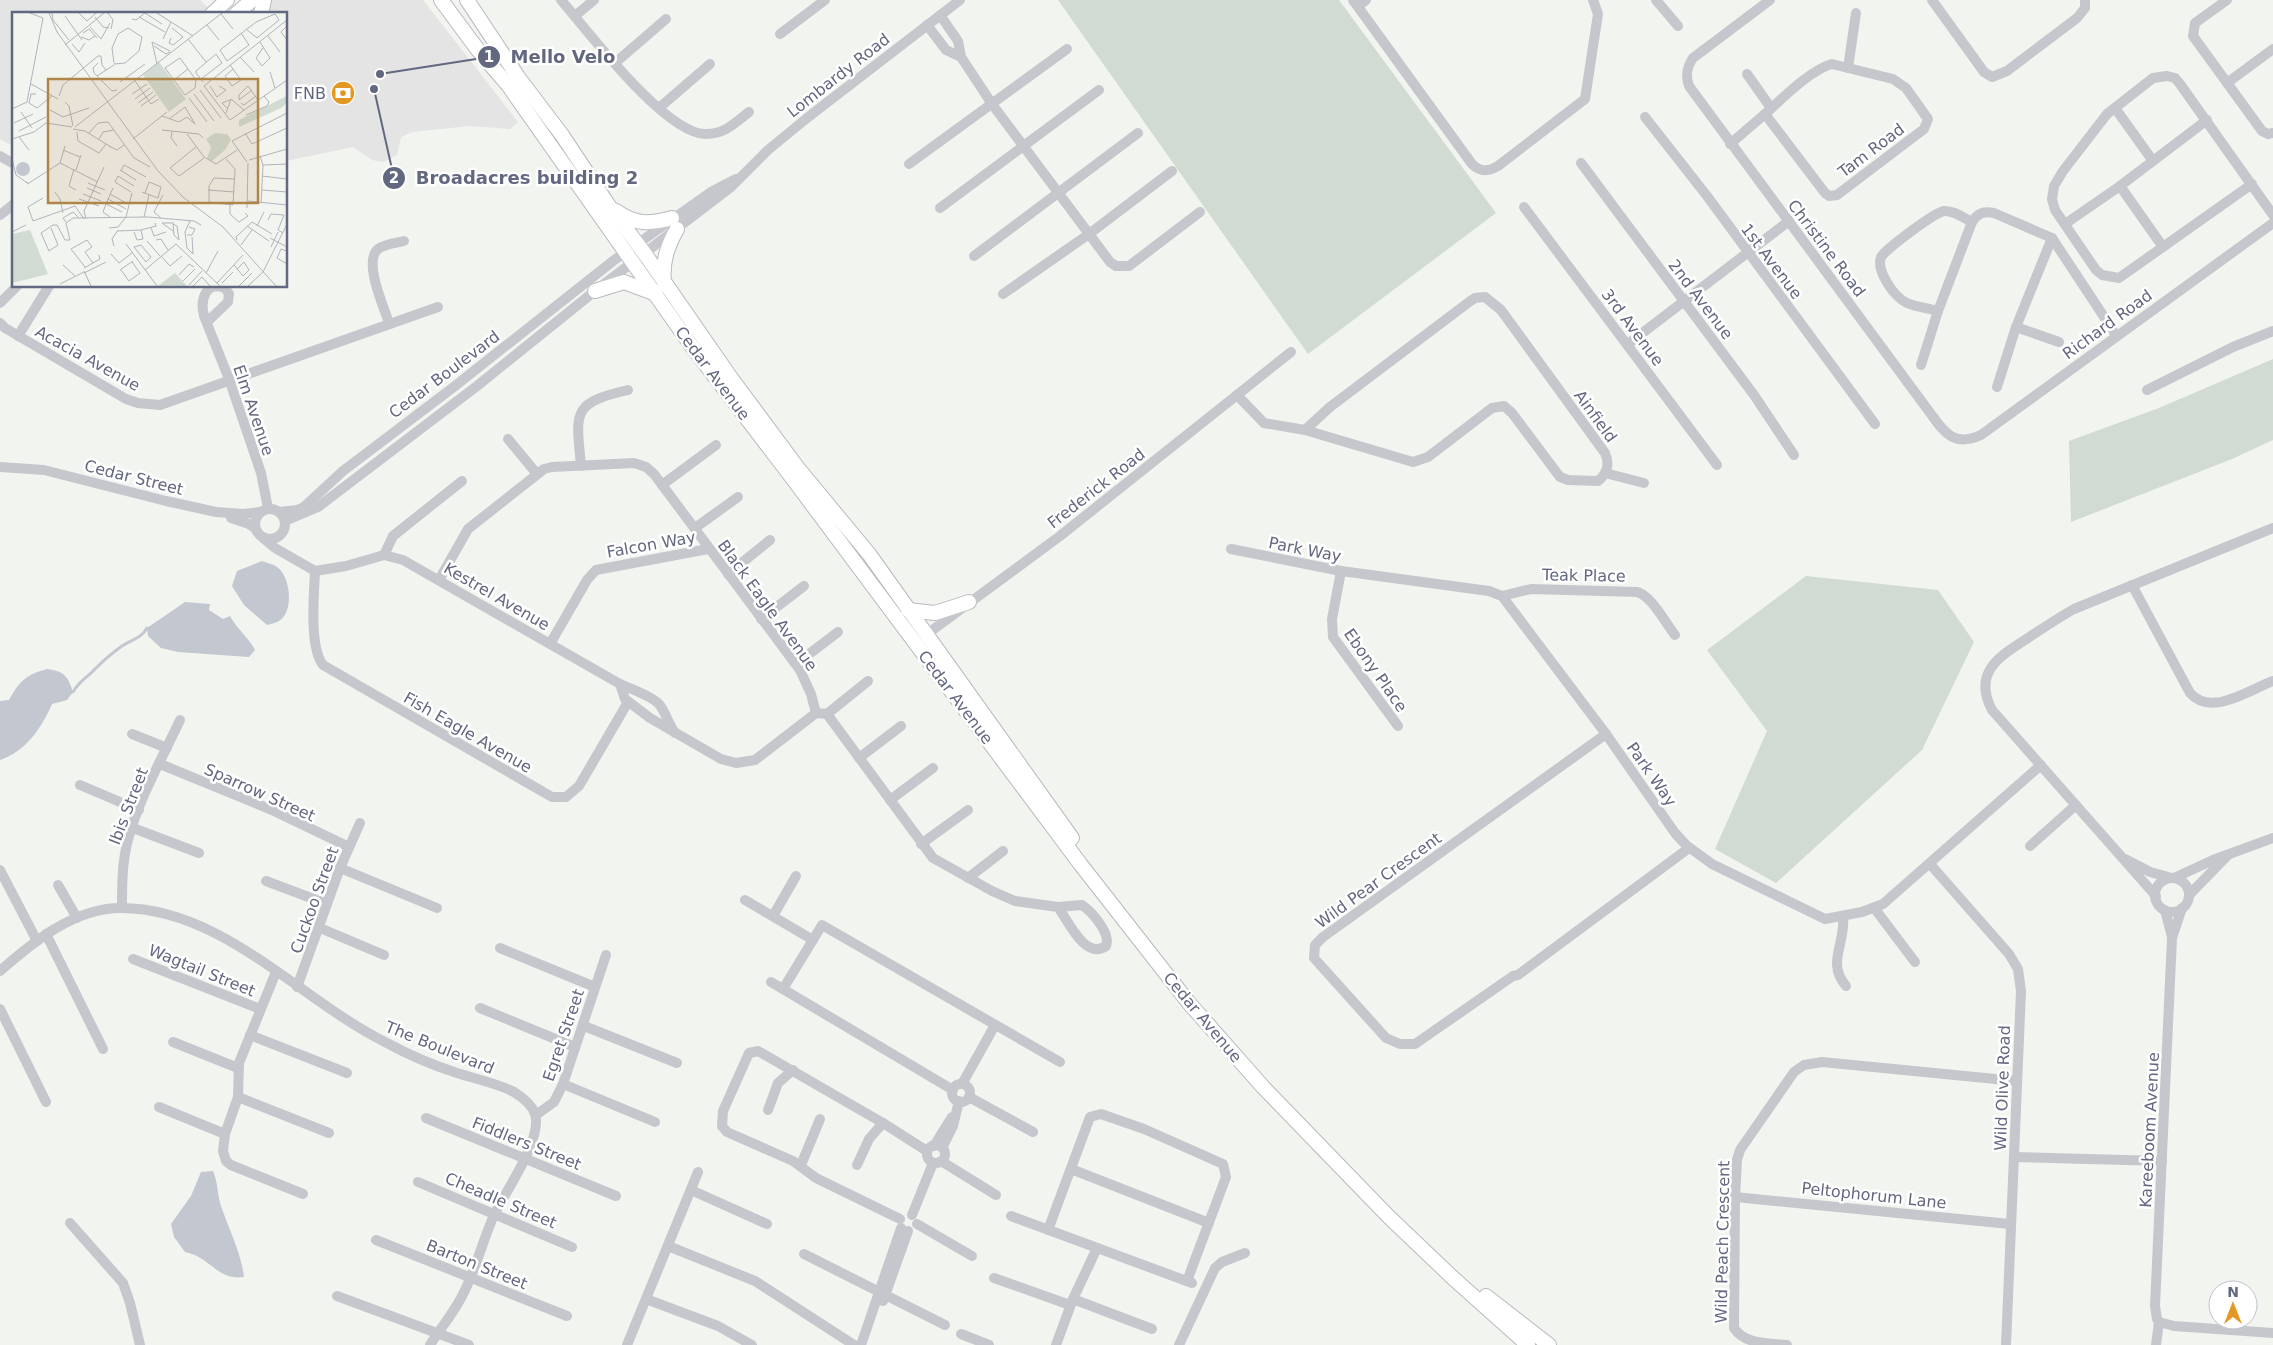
<svg xmlns="http://www.w3.org/2000/svg" width="2273" height="1345" font-family="'DejaVu Sans',sans-serif">
<style>
.built{fill:#e3e4e3}
.green{fill:#d1dbd2}
.water{fill:#c3c7cf}
.lines{fill:none;stroke-linecap:round;stroke-linejoin:round}
.stream{stroke:#c3c7cf;stroke-width:3}
.secondary-casing{stroke:#b8b9c0;stroke-width:16}
.street{stroke:#c6c7cc;stroke-width:10}
.secondary{stroke:#fff;stroke-width:14}
.labels{text-anchor:middle;stroke-width:5;stroke-linejoin:round;paint-order:stroke}
.street-label{font-size:16px;fill:#636881;stroke:#fff}
.poi-label{font-size:16px;fill:#636881;stroke:#fff;text-anchor:end}
.inset-road{fill:none;stroke:#b0b4bc;stroke-width:1}
.view{fill:#af8548;fill-opacity:0.15;stroke:#af8548;stroke-width:2.5}
.inset-edge{fill:none;stroke:#636881;stroke-width:2.5}
.leader{fill:none;stroke:#636881;stroke-width:2}
.callout-dot{fill:#636881;stroke:#fff;stroke-width:2}
.mark-label{font-size:15px;text-anchor:middle;font-weight:bold;fill:#fff}
.callout-label{font-size:18px;text-anchor:middle;font-weight:bold;fill:#636881;stroke:#fff;stroke-width:5;stroke-linejoin:round;paint-order:stroke}
</style>
<rect width="100%" height="100%" fill="#f2f4ef"/>
<!-- built -->
<g class="built">
<polygon points="0,0 200,0 215,14 14,14 14,147 0,139"/>
<polygon points="271,0 423,0 518,122 510,129 470,126 412,132 401,137 397,155 384,162 372,160 353,147 286,161 286,14 258,14"/>
</g>
<!-- green -->
<g class="green">
<polygon points="1058,0 1339,0 1496,213 1308,354"/>
<polygon points="2273,359 2273,440 2232,459 2071,522 2069,441 2159,408"/>
<polygon points="1806,576 1938,590 1974,642 1922,750 1776,883 1715,849 1767,731 1707,650"/>
</g>
<!-- water -->
<g class="water">
<path d="M262 561C266 563 274 564 277 567 291 577 294 612 279 621 276 623 270 624 267 625L244 605 232 586 237 571Z"/>
<path d="M185 602 210 604 209 610 223 619 230 616C237 629 248 637 255 650L249 657 178 652 161 648 148 636 147 628Z"/>
<path d="M47 669C64 671 68 676 73 692L67 700 52 704C41 729 26 751 0 760V701L9 700C20 681 25 675 47 669Z"/>
<path d="M213 1171C218 1182 217 1194 221 1206 229 1230 241 1252 244 1277 217 1281 211 1257 185 1252L174 1237 171 1224 191 1196 201 1172Z"/>
</g>
<g class="lines">
<!-- stream -->
<path class="stream" d="M73 692C80 680 87 678 95 669 104 660 112 653 122 646 132 639 141 639 147 628"/>
<!-- secondary casing -->
<g class="secondary-casing">
<g id="secondary">
<polyline points="441,0 478,50 508,85 693,348 793,479 1081,865 1189,1003 1263,1087 1389,1217 1453,1278 1528,1345"/>
<polyline points="467,0 518,77 562,135 609,206 645,254 731,378 797,467 869,554 1072,838"/>
<polyline points="212,14 227,0"/>
<polyline points="236,14 252,0"/>
<polyline points="261,14 264,0"/>
<path d="M616 211C635 225 650 224 672 218"/>
<path d="M664 283C662 262 667 247 677 229"/>
<polyline points="595,291 624,282 656,294"/>
<polyline points="908,610 935,613 969,602"/>
<polyline points="1486,1296 1549,1345"/>
</g>
</g>
<!-- street -->
<g class="street">
<path d="M561 0C588 31 666 135 706 134 725 134 735 123 749 112"/>
<path d="M1353 0 1472 164C1480 172 1488 172 1498 166L1585 99 1598 14 1593 0"/>
<polyline points="1656,0 1678,26"/>
<path d="M1770 0 1693 58C1687 67 1685 75 1689 86L1925 406C1942 428 1950 449 1981 435L2273 223"/>
<polyline points="1932,0 1984,72 1992,77 2007,71 2077,18 2085,8 2085,0"/>
<polyline points="2227,0 2195,23 2193,36 2262,131 2268,134 2273,133"/>
<polyline points="1358,6 1366,0"/>
<polyline points="940,15 958,41 961,57 992,104 1110,262 1116,266 1129,266 1200,212"/>
<polyline points="575,16 594,0"/>
<polyline points="927,25 946,50 961,57"/>
<polyline points="780,34 825,0"/>
<polyline points="615,63 666,19"/>
<path d="M1832 64 1893 79 1906 88 1928 119 1924 129 1837 195 1829 196 1825 193 1765 114C1782 99 1810 70 1832 64Z"/>
<polyline points="1848,68 1856,13"/>
<polyline points="1747,74 1771,108"/>
<polyline points="2227,83 2273,49"/>
<polyline points="659,108 710,64"/>
<polyline points="2115,108 2153,161"/>
<polyline points="1645,117 1707,196 1875,424"/>
<polyline points="1730,144 1765,114"/>
<polyline points="0,156 14,164"/>
<polyline points="1581,163 1754,395 1794,455"/>
<polyline points="909,164 1067,49"/>
<polyline points="2252,184 2119,278 2102,275 2096,270 2055,210 2052,199 2054,186 2063,171 2107,114 2153,78 2167,76 2175,78 2180,84 2273,215"/>
<polyline points="2120,186 2163,247"/>
<polyline points="1524,207 1717,465"/>
<polyline points="940,208 1099,90"/>
<polyline points="0,215 14,204"/>
<polyline points="2065,224 2120,186 2207,120"/>
<polyline points="974,256 1138,133"/>
<polyline points="1003,294 1089,234 1172,171"/>
<polyline points="0,303 17,286"/>
<path d="M1938 311C1928 308 1916 307 1907 303 1894 297 1876 271 1881 257 1887 248 1934 213 1944 211 1953 210 1964 218 1972 222"/>
<path d="M207 322 228 302 229 294 225 288C205 280 200 301 204 316L229 379 261 473 268 508"/>
<polyline points="0,323 5,328 126,399 138,403 160,405 438,307"/>
<path d="M389 323C384 307 363 262 378 249 385 244 396 243 404 241"/>
<polyline points="2016,327 2059,342"/>
<polyline points="18,336 49,286"/>
<polyline points="1628,344 1789,221"/>
<path d="M1921 365 1938 311 1972 222C1978 213 1983 211 1994 213L2052 238 2116 335"/>
<polyline points="1997,387 2016,327 2052,238"/>
<polyline points="2147,390 2233,347 2273,331"/>
<path d="M1237 395 1264 423 1305 430 1413 462 1428 457 1492 408 1504 406 1512 413 1560 477 1568 480 1598 481C1607 474 1610 464 1605 453L1501 310 1485 297 1475 298 1469 302 1330 407 1305 430"/>
<polyline points="508,439 537,474"/>
<path d="M581 466C576 412 571 403 628 390"/>
<polyline points="0,467 44,470 166,501 216,512 243,514 260,512"/>
<polyline points="1605,473 1644,483"/>
<polyline points="662,485 716,445"/>
<circle cx="270" cy="524" r="15"/>
<polyline points="279,512 297,510 304,507 343,471 455,386 613,261 711,192 736,179"/>
<polyline points="231,518 249,524 255,528"/>
<polyline points="285,521 318,507 477,386 595,291 731,187 768,150 807,118 960,0"/>
<polyline points="695,528 738,497"/>
<path d="M263 538 275 548 315 571 346 566 384 555 403 560 620 684C631 689 650 695 659 704 665 711 669 725 675 733"/>
<polyline points="1231,549 1341,571 1489,591 1502,596 1606,734 1675,833 1686,845 1712,864 1825,919 1862,912 1883,904 2041,765"/>
<polyline points="384,555 393,536 462,481"/>
<path d="M315 571C314 594 309 647 323 665L552 797H566L579 786 628 702"/>
<polyline points="1341,571 1332,619 1333,637 1398,726"/>
<polyline points="728,574 770,540"/>
<polyline points="439,580 468,529 544,469 552,467 634,463 646,467 654,474 800,670 811,694 816,713"/>
<path d="M2132 585 2190 693C2211 717 2249 690 2273 681"/>
<path d="M1502 596 1531 589 1637 592C1651 595 1666 624 1675 635"/>
<polyline points="761,619 804,586"/>
<polyline points="923,637 1060,536 1291,352"/>
<polyline points="550,644 587,580 596,570 708,549"/>
<polyline points="796,664 838,632"/>
<polyline points="620,684 625,699 650,718 721,759 736,763 755,760 816,713"/>
<path d="M816 713 827 714 933 858 992 891 1015 901 1058 907 1082 905C1092 912 1111 933 1106 946 1085 960 1069 922 1058 907"/>
<polyline points="827,714 868,681"/>
<polyline points="132,734 167,748"/>
<polyline points="1606,734 1323,937 1315,945 1314,958 1386,1038 1400,1044 1415,1044 1513,976 1518,975 1689,848"/>
<polyline points="859,758 901,726"/>
<polyline points="160,764 272,810 349,847"/>
<polyline points="80,785 139,810"/>
<polyline points="890,800 933,768"/>
<polyline points="133,828 199,853"/>
<polyline points="921,844 968,810"/>
<polyline points="2030,846 2076,805"/>
<polyline points="2125,859 2150,872 2172,878"/>
<polyline points="1930,864 2009,954 2018,969 2021,991 2006,1345"/>
<polyline points="340,868 437,908"/>
<polyline points="0,870 37,941"/>
<polyline points="968,878 1003,851"/>
<polyline points="2174,878 2213,860 2273,838"/>
<circle cx="2172" cy="895" r="17"/>
<polyline points="266,881 327,904"/>
<polyline points="58,885 77,918"/>
<polyline points="2189,895 2227,856"/>
<path d="M2156 896 1992 710C1972 672 2000 656 2028 638 2043 628 2058 618 2074 609L2273 528"/>
<polyline points="745,900 813,940"/>
<path d="M122 908C122 885 122 862 128 840 139 798 162 759 180 720"/>
<polyline points="1875,909 1915,962"/>
<polyline points="2165,910 2172,937"/>
<polyline points="773,916 796,876"/>
<path d="M1843 917C1846 943 1826 963 1846 986"/>
<polyline points="320,928 384,955"/>
<polyline points="46,934 103,1049"/>
<polyline points="500,948 595,987"/>
<polyline points="133,959 260,1009"/>
<path d="M0 971C33 942 74 908 121 908 222 908 299 999 385 1042 407 1054 432 1065 457 1073 475 1079 497 1083 514 1092 522 1097 532 1105 535 1114 543 1138 506 1191 495 1213 482 1241 476 1271 461 1298 452 1315 440 1329 430 1345"/>
<polyline points="276,972 239,1063 238,1097 225,1134 223,1151 226,1161 231,1165 303,1194"/>
<polyline points="771,982 953,1090"/>
<polyline points="297,987 340,868 360,823"/>
<polyline points="783,989 822,925 1060,1062"/>
<polyline points="480,1008 575,1047"/>
<polyline points="0,1009 46,1102"/>
<polyline points="584,1026 677,1063"/>
<polyline points="250,1035 347,1073"/>
<polyline points="173,1042 238,1068"/>
<polyline points="563,1084 655,1122"/>
<polyline points="962,1084 995,1025"/>
<circle cx="961" cy="1093" r="9"/>
<polyline points="238,1097 329,1133"/>
<polyline points="969,1097 1033,1132"/>
<polyline points="159,1107 225,1134"/>
<polyline points="768,1110 778,1083 793,1070"/>
<polyline points="536,1115 554,1102 563,1084 606,955"/>
<polyline points="426,1118 616,1196"/>
<circle cx="936" cy="1154" r="9"/>
<polyline points="934,1146 952,1117"/>
<polyline points="942,1148 953,1126 959,1101"/>
<polyline points="2014,1157 2162,1161"/>
<polyline points="941,1161 996,1195"/>
<polyline points="801,1165 820,1119"/>
<polyline points="857,1165 869,1139 883,1123"/>
<polyline points="1071,1169 1209,1223"/>
<polyline points="418,1182 572,1247"/>
<polyline points="691,1190 767,1224"/>
<polyline points="1735,1197 2010,1224"/>
<polyline points="912,1215 933,1163"/>
<polyline points="1011,1216 1192,1283"/>
<polyline points="900,1219 816,1178 793,1161 727,1132 722,1126 723,1111 749,1053 758,1051 883,1123 927,1151"/>
<polyline points="70,1223 123,1283 130,1303 140,1345"/>
<polyline points="917,1224 972,1256"/>
<polyline points="1048,1230 1090,1117 1101,1114 1144,1129 1223,1164 1226,1177 1187,1281"/>
<polyline points="376,1240 567,1316"/>
<polyline points="668,1246 755,1281 854,1345"/>
<polyline points="804,1254 945,1325"/>
<polyline points="994,1278 1070,1305"/>
<polyline points="337,1296 469,1345"/>
<polyline points="646,1299 718,1326 752,1345"/>
<polyline points="1073,1299 1152,1329"/>
<polyline points="883,1301 908,1231"/>
<polyline points="2159,1322 2157,1319 2155,1306 2172,938 2182,908"/>
<polyline points="2159,1322 2174,1326 2273,1333"/>
<polyline points="961,1334 989,1345"/>
<polyline points="627,1345 698,1172"/>
<polyline points="861,1345 901,1228"/>
<polyline points="1056,1345 1073,1299 1097,1248"/>
<polyline points="1179,1345 1215,1268 1222,1262 1245,1253"/>
<path d="M1787 1345C1769 1343 1745 1345 1734 1328L1735 1197 1737 1160 1740 1150 1794 1072 1804 1065 1822 1062 2016 1081"/>
<polyline points="2156,1345 2159,1322"/>
</g>
<!-- secondary -->
<use href="#secondary" class="secondary"/>
</g>
<!-- icons -->
<defs>
<g id="bank-disc" transform="scale(1.25)"><circle r="9.5" fill="#e29822" stroke="#fff"/><path d="M-6-4H6V4H-6ZM0-2.3a2.3 2.3 0 1 0 0 4.6a2.3 2.3 0 1 0 0-4.6Z" fill="#fff"/></g>
</defs>
<g fill-rule="evenodd">
<use href="#bank-disc" x="343" y="93"/>
</g>
<g class="labels">
<!-- street labels -->
<g class="street-label">
<text transform="translate(838 75) rotate(-38)" y="6">Lombardy Road</text>
<text transform="translate(1871 150) rotate(-37)" y="6">Tam Road</text>
<text transform="translate(1827 248) rotate(53)" y="6">Christine Road</text>
<text transform="translate(1772 261) rotate(53)" y="6">1st Avenue</text>
<text transform="translate(1701 299) rotate(53)" y="6">2nd Avenue</text>
<text transform="translate(2107 324) rotate(-36)" y="6">Richard Road</text>
<text transform="translate(1633 327) rotate(53)" y="6">3rd Avenue</text>
<text transform="translate(88 358) rotate(29)" y="6">Acacia Avenue</text>
<text transform="translate(713 373) rotate(53)" y="6">Cedar Avenue</text>
<text transform="translate(444 374) rotate(-37)" y="6">Cedar Boulevard</text>
<text transform="translate(254 410) rotate(71)" y="6">Elm Avenue</text>
<text transform="translate(1596 416) rotate(54)" y="6">Ainfield</text>
<text transform="translate(134 477) rotate(14)" y="6">Cedar Street</text>
<text transform="translate(1096 488) rotate(-38)" y="6">Frederick Road</text>
<text transform="translate(651 544) rotate(-10)" y="6">Falcon Way</text>
<text transform="translate(1305 549) rotate(11)" y="6">Park Way</text>
<text transform="translate(1584 575) rotate(1)" y="6">Teak Place</text>
<text transform="translate(497 596) rotate(30)" y="6">Kestrel Avenue</text>
<text transform="translate(768 605) rotate(54)" y="6">Black Eagle Avenue</text>
<text transform="translate(1376 670) rotate(55)" y="6">Ebony Place</text>
<text transform="translate(956 697) rotate(53)" y="6">Cedar Avenue</text>
<text transform="translate(468 732) rotate(30)" y="6">Fish Eagle Avenue</text>
<text transform="translate(1652 774) rotate(55)" y="6">Park Way</text>
<text transform="translate(260 792) rotate(24)" y="6">Sparrow Street</text>
<text transform="translate(128 806) rotate(-69)" y="6">Ibis Street</text>
<text transform="translate(1378 880) rotate(-36)" y="6">Wild Pear Crescent</text>
<text transform="translate(314 900) rotate(-70)" y="6">Cuckoo Street</text>
<text transform="translate(202 970) rotate(22)" y="6">Wagtail Street</text>
<text transform="translate(1203 1017) rotate(50)" y="6">Cedar Avenue</text>
<text transform="translate(563 1035) rotate(-71)" y="6">Egret Street</text>
<text transform="translate(440 1047) rotate(22)" y="6">The Boulevard</text>
<text transform="translate(2002 1088) rotate(-88)" y="6">Wild Olive Road</text>
<text transform="translate(2149 1130) rotate(-87)" y="6">Kareeboom Avenue</text>
<text transform="translate(527 1143) rotate(22)" y="6">Fiddlers Street</text>
<text transform="translate(1874 1195) rotate(6)" y="6">Peltophorum Lane</text>
<text transform="translate(501 1200) rotate(23)" y="6">Cheadle Street</text>
<text transform="translate(1722 1242) rotate(-89)" y="6">Wild Peach Crescent</text>
<text transform="translate(477 1264) rotate(22)" y="6">Barton Street</text>
</g>
<!-- poi labels -->
<g class="poi-label">
<text x="326" y="99">FNB</text>
</g>
</g>
<!-- overview -->
<g transform="translate(12 12)">
<rect width="275" height="275" fill="#f2f4ef"/>
<path d="M147 50 174 87 157 100 131 63ZM275 84V91L269 96 227 115V108ZM203 121 215 122 219 127 214 137 200 149 195 146 199 135 194 127ZM18 218 36 262 0 271V222ZM163 261 175 274H146Z" fill="#d1dbd2"/>
<path d="M4 157a7 7 0 1 1 14 0a7 7 0 1 1-14 0Z" fill="#c3c7cf"/>
<path class="inset-road" d="M37 1 45 20 146 159 172 186 211 215 264 274M40 1 41 8 57 28M67 1 75 9 84 1M96 1 101 8 99 17M133 1 150 12M145 1 181 24M209 2 221 17M53 4 70 28M83 5 91 15 97 16M127 5 153 20M120 7 124 8 133 1M275 8 192 74 218 108 275 68M195 13 207 28M275 14 269 20 275 28M78 15 89 27 98 11M71 21 77 17 85 26M229 21 237 33 215 49 208 38 244 10 263 2 267 8 245 26 234 17M256 24 268 40M69 25 77 28 83 24M159 26 157 31 161 33 171 25 160 16M151 27 159 10M176 27 194 50M248 30 258 46 250 54 244 46 251 36M60 32 67 40 73 31M53 33 92 1M142 34 154 42 158 40M86 44H89L90 53 94 58M228 45 242 60M168 46 184 68 183 76 173 83 153 56ZM86 51 81 56 82 61 100 79 105 78M102 51 100 36 106 22 116 16 130 25 127 39 113 51 102 52M145 52 140 30 158 39M218 53 221 57 229 68 220 74 213 64 221 57M258 60 263 76M85 64 102 53M189 67 210 51 204 42 184 59V61L188 66 189 67 191 70M162 68 176 57M123 69 139 92 147 87M108 70 133 52M19 72 46 87M198 74 205 85 214 78 207 74M188 78 209 106M24 82H19L17 91 25 96 40 84M120 82 135 72M182 82 202 109M47 84 51 73 86 44M177 86 195 110M123 87 138 76M227 88V83L236 74 246 88M227 88 240 78M53 90 57 94 61 114M126 91 141 80M229 91 232 93 244 84M129 94 144 83M215 96 210 91 218 88M0 97 15 90 31 6 18 1M38 98 51 105 77 96M9 100 20 116M214 101 219 87 232 98M234 103 255 94 257 90 252 84M150 104 167 110 175 105 183 112M157 107 173 95 183 112M2 111 21 102M63 115 210 1M61 117 73 119 99 135M150 118 187 122 191 126M7 119 34 105M65 120 66 129 87 141 94 132M160 120 159 126 165 134M77 121 86 111 96 110 122 146 138 155M233 121 240 132 275 116M175 122 192 145 204 152 225 138M7 125 17 138M0 127 22 120 34 111 60 115M87 127 91 120 102 118M121 127 155 100M97 134 105 138 112 133M184 135 158 156 167 164 192 146M51 138 68 145M248 144 251 153 249 191M0 147 4 163 17 172 14 170M214 147 223 157V159L222 174 221 193 197 190V174L202 166 222 167M237 148 275 137M235 150 220 129 275 101M48 151 53 134M251 153 275 152M62 157 57 174 64 178M64 158 69 143M108 158 124 168M109 159 112 153 134 165M250 164 275 167M17 171 48 151 86 170M76 171 93 178M75 176 89 182M101 176 94 192 110 200M196 178 222 180M250 178 275 180M43 180 48 187 51 201M119 180 103 170 106 164 122 174M130 180 146 186M133 181 137 170 142 172 149 175 146 186M71 182 89 189M98 182 116 192M31 186 16 195 21 209 63 194M67 187 87 194M96 187 114 197M236 189 275 193M94 192 91 200 98 205M218 193V202L227 210 236 204 233 201M63 194 72 207M235 196 236 151M132 205 137 183M149 206 142 200 151 183M74 207 72 199 92 155M256 208 259 202 272 203 266 218 271 221M178 209 173 220 175 236 181 242 180 225M54 210 51 206 61 200 67 206M161 212 165 214 167 228 162 223ZM235 214 257 229M245 214 252 200M39 216 46 233 37 239 29 221 41 213H45L53 228H58L54 211 61 206 136 205 182 209 189 213M97 216 106 215 114 205 120 181M139 216 142 224 154 220M106 219 129 218 144 214 143 211M161 219 150 211H162M0 220 14 213M122 220 125 228 131 227 129 218M175 223H180L183 217 177 215M258 226 275 235M144 228 149 227 156 238M225 228 224 225 240 210 260 222M135 229 148 244M114 232 145 274M129 233 139 245 134 250 122 235ZM229 233 240 218M102 234 100 227 106 218M259 235 266 220M275 239 269 237 265 246 275 252M99 242 107 251 120 241M149 244 158 254 170 244M51 253 63 264M222 253 231 264 237 258 232 250 225 257M73 255 59 237 75 228 80 235 73 240 81 251M72 256 88 247 87 243M108 258 121 249M109 258 117 269 128 261 120 250M133 258 164 232 208 274M72 259 79 274M72 261 94 250M194 261 206 239M167 263 177 252 182 255M171 269 183 257M205 271 231 243M210 271 221 260M48 272 72 260M177 273 190 259M181 274 190 265 198 274M227 274 240 261M236 274 251 260 275 212"/>
<path class="view" d="M36 67H246V191H36Z"/>
<rect width="275" height="275" class="inset-edge"/>
</g>
<!-- callouts -->
<path class="leader" d="M380 74L489 57M374 89L394 178"/>
<g class="callout-dot">
<circle cx="380" cy="74" r="5"/>
<circle cx="374" cy="89" r="5"/>
<circle cx="489" cy="57" r="12"/>
<circle cx="394" cy="178" r="12"/>
</g>
<g class="mark-label">
<text x="489" y="62">1</text>
<text x="394" y="183">2</text>
</g>
<g class="callout-label">
<text x="563" y="63">Mello Velo</text>
<text x="527" y="184">Broadacres building 2</text>
</g>
<!-- north arrow -->
<g transform="translate(2233 1305)"><circle r="24" fill="#ffffff" stroke="#c1c3cd"/>
<path d="M0-4L9 19L0 12L-9 19Z" fill="#e29822"/>
<text y="-8" font-size="14" font-weight="bold" text-anchor="middle" fill="#636881">N</text>
</g>
</svg>
